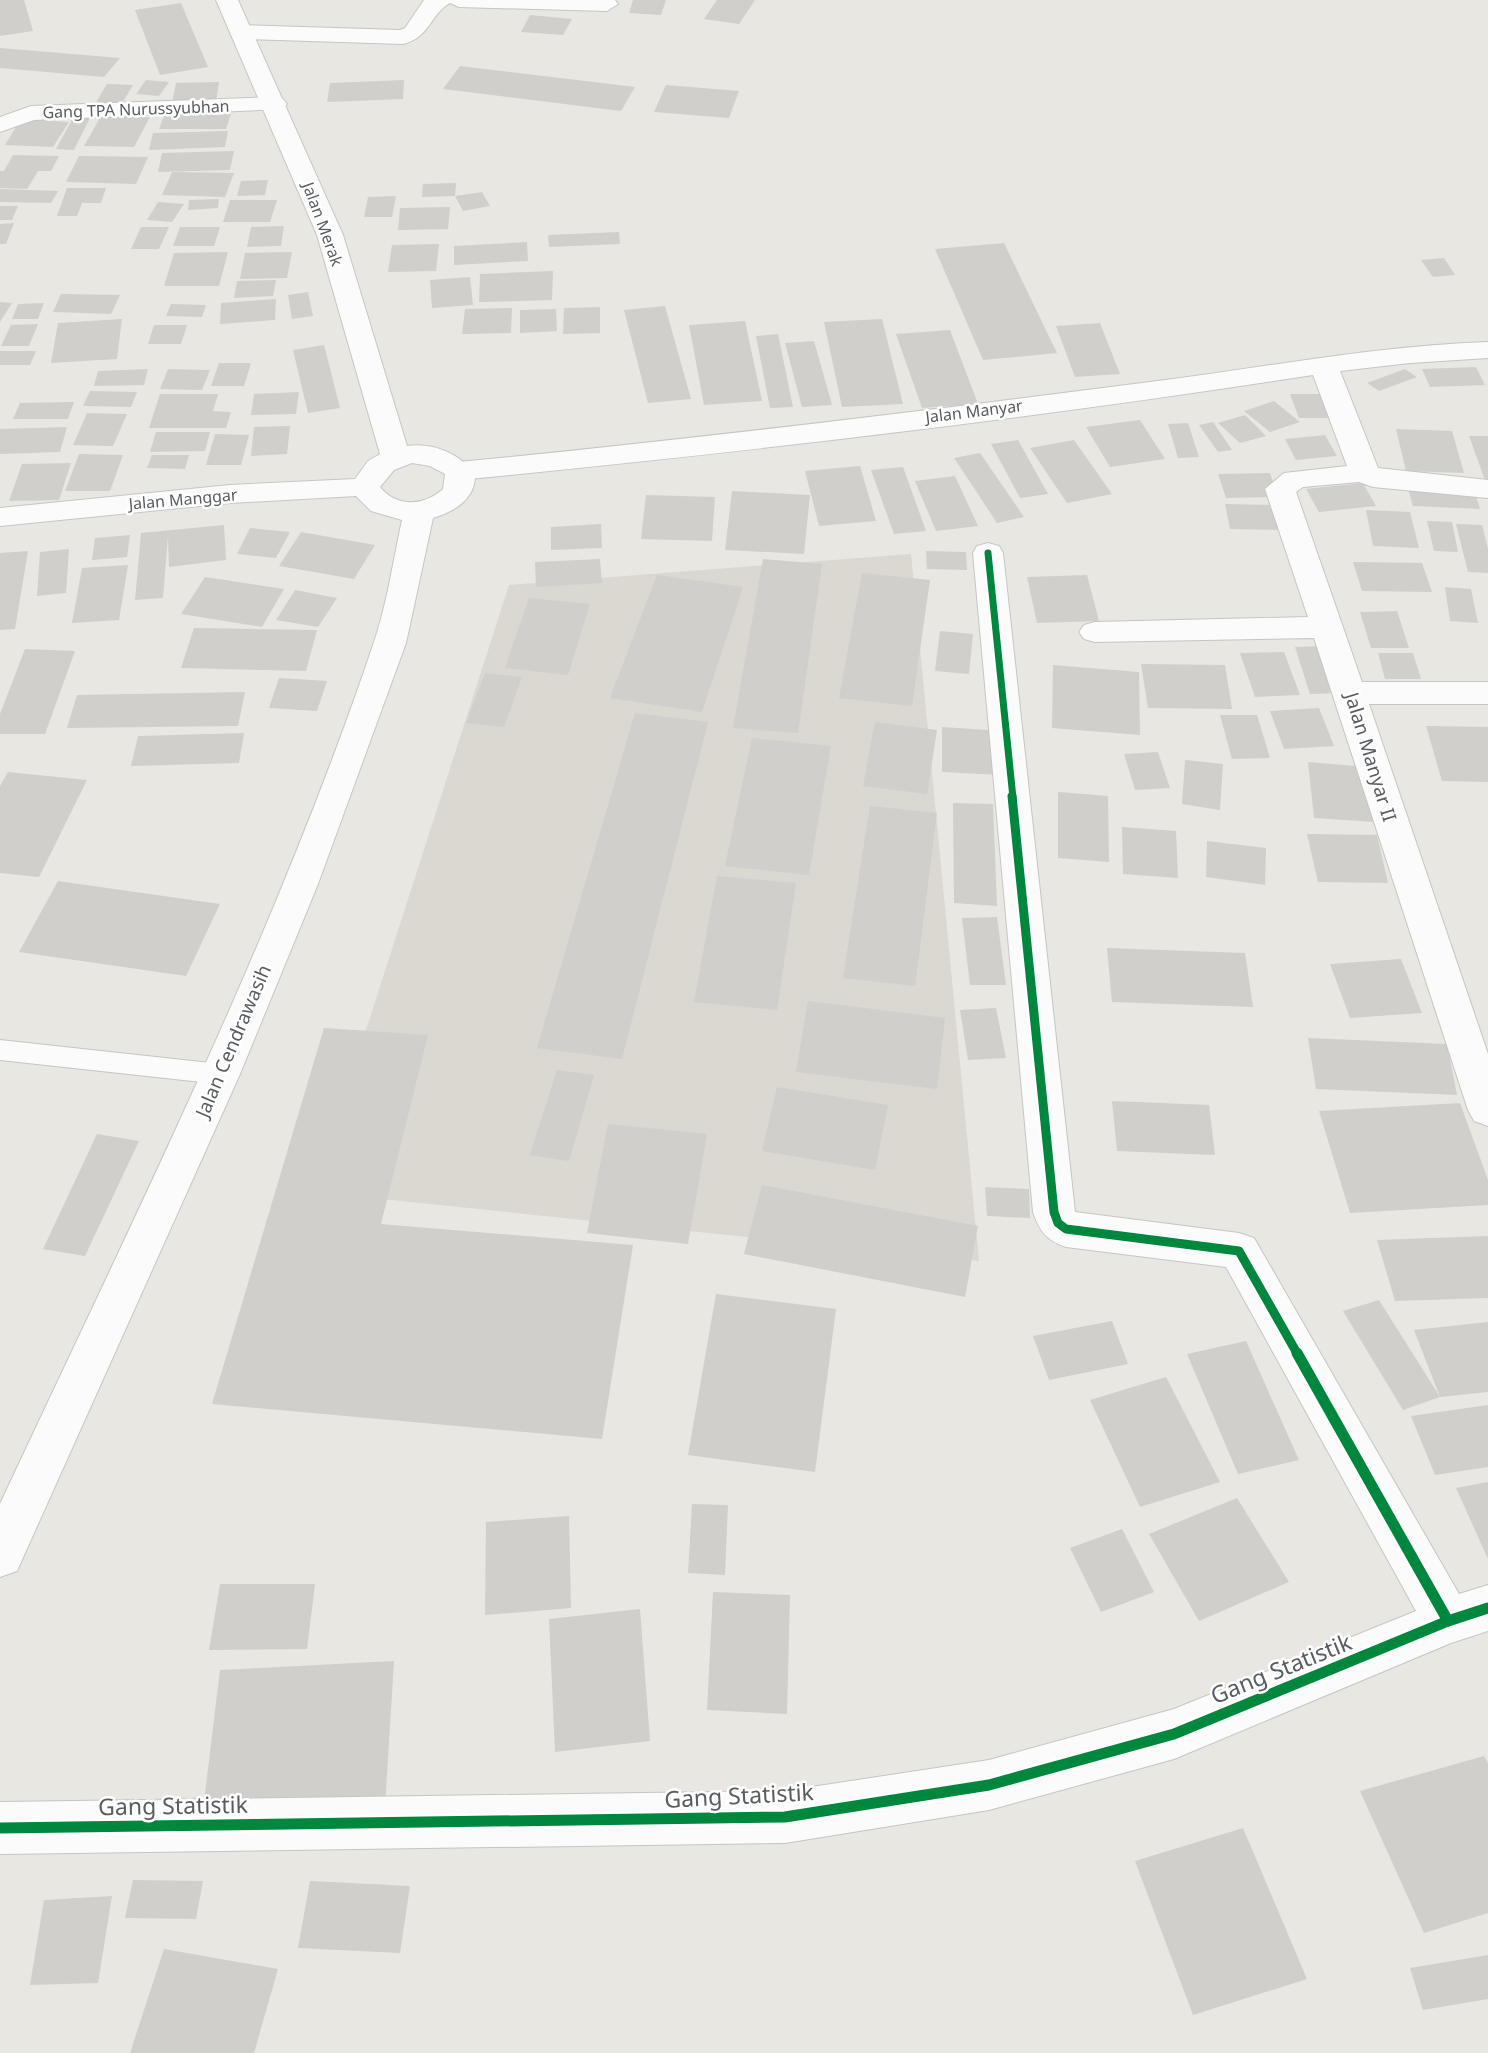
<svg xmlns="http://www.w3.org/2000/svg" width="1488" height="2053" font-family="'Noto Sans',sans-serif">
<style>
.education{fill:#dbd7d1}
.building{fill:#d0cfcc}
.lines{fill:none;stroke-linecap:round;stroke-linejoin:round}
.lane-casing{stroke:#c5c5c4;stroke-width:2}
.street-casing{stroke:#c5c5c4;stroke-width:2}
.secondary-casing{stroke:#c6c6c6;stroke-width:2}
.lane{fill:#fcfbfb;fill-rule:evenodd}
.street{fill:#fcfbfb;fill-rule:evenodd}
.secondary{fill:#fcfbfb;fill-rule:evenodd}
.cycleway-far2-casing{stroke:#fff;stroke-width:10}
.cycleway-far1-casing{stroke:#fff;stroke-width:13}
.cycleway-casing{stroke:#fff;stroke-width:16}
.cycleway-far2{stroke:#00873e;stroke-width:7}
.cycleway-far1{stroke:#00873e;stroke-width:9}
.cycleway{stroke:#00873e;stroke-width:11}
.labels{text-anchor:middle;stroke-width:5;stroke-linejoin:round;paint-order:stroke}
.far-street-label{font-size:16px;fill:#585d61;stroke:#fff}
.street-label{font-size:19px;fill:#585d61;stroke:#fff}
.near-street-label{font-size:23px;fill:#585d61;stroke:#fff}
</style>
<rect width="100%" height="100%" fill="#e9e7e2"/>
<!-- education -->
<polygon class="education" points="911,554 979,1261 314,1192 509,585"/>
<!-- building -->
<g class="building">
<polygon points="0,0 24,0 33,31 0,36"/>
<polygon points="633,0 666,0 661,15 629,13"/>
<polygon points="717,0 755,0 739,24 704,19"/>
<polygon points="181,3 208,67 160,75 135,10"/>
<polygon points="530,15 572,19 563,35 521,32"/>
<polygon points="0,48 120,58 104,77 0,68"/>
<polygon points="460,66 635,87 621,111 443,89"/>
<polygon points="146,80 169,82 159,96 136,94"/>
<polygon points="404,80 403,99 327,102 330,83"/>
<polygon points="219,82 216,101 172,103 176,83"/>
<polygon points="107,84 133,85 121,105 95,104"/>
<polygon points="666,85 739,91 729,118 654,112"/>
<polygon points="165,113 231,113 226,129 159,129"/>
<polygon points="74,116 91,116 74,150 56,149"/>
<polygon points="101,116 150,117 134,147 84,146"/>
<polygon points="21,119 69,122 53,147 5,145"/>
<polygon points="228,131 225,147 149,150 153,133"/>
<polygon points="234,151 230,170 158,172 162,153"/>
<polygon points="13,155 59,156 51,171 38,171 27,189 0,188 0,171 4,171"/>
<polygon points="79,156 148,157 136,184 66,182"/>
<polygon points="172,172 234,173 225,197 162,195"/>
<polygon points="268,180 265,195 237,196 241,181"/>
<polygon points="456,183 455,196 422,197 423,184"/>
<polygon points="67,188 106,188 101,203 82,203 77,216 57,216"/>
<polygon points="0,189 58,191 51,203 0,202"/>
<polygon points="482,192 490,206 463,211 455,196"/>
<polygon points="396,196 392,217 364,217 368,197"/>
<polygon points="219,199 218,208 188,210 189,200"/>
<polygon points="230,200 277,200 270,222 223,222"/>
<polygon points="158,202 184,204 172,222 147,220"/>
<polygon points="0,206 18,206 12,220 0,220"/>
<polygon points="450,207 448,229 398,230 400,208"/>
<polygon points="14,223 6,244 0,244 0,224"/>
<polygon points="284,226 281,246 247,247 251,227"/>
<polygon points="141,227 169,227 159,249 131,249"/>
<polygon points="180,227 220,227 214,246 173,246"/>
<polygon points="619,232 620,244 549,247 548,235"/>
<polygon points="527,242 528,261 454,265 454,246"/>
<polygon points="1004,243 1057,353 983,360 935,249"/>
<polygon points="439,244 436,271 388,272 392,245"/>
<polygon points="228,252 219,286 164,286 174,253"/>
<polygon points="292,252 287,278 240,279 245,253"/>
<polygon points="1444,258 1455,275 1433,277 1421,260"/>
<polygon points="553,271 552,300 479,302 480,274"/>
<polygon points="470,277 473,305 432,308 430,280"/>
<polygon points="276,280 273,296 234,298 237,281"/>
<polygon points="308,292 313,316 292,319 288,295"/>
<polygon points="61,294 120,295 111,314 53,312"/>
<polygon points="276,299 275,320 220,324 221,303"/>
<polygon points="0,302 12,303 0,322"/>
<polygon points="44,303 38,319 12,319 18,304"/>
<polygon points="171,304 206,305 202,317 166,316"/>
<polygon points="665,306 691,399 648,403 624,310"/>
<polygon points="600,307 600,333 563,334 564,308"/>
<polygon points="512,308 511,333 462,334 465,309"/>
<polygon points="556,309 557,331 520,333 520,310"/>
<polygon points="122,319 117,359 51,363 58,323"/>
<polygon points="882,319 903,404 842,407 824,322"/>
<polygon points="745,321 762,401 704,405 689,325"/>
<polygon points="1100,323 1120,374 1075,377 1056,326"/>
<polygon points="38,324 29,346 1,346 11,325"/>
<polygon points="154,325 187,325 181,344 148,344"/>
<polygon points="950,330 978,404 922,408 896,334"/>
<polygon points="778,334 793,407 770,408 756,336"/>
<polygon points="814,341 832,405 802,407 785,343"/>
<polygon points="324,345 340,408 308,413 293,350"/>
<polygon points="0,351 36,351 30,365 0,365"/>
<polygon points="219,363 251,363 244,386 211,386"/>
<polygon points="1476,367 1485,385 1430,387 1422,369"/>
<polygon points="148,369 144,385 94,386 98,371"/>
<polygon points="168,369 210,370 202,390 160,389"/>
<polygon points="1405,369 1417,377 1379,391 1367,383"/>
<polygon points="90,391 137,392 131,407 83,406"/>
<polygon points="299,392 296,414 251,415 254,394"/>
<polygon points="160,394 218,394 213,411 231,412 226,428 149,428"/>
<polygon points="1290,394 1324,394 1333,418 1299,418"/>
<polygon points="1274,401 1300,422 1270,432 1244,411"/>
<polygon points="74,402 68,419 13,419 20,403"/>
<polygon points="87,413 127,414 113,446 73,445"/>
<polygon points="1245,415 1266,436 1240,443 1218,423"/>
<polygon points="1140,420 1165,459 1110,467 1086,427"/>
<polygon points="1213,422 1232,450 1218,452 1199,425"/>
<polygon points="1188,423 1199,457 1178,458 1168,424"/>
<polygon points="290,426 287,454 251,456 254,427"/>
<polygon points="67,427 60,452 0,454 0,429"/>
<polygon points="1396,429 1452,431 1464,473 1406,471"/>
<polygon points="156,432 210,432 205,451 150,452"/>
<polygon points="215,434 249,435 241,465 206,465"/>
<polygon points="1325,435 1337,456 1296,460 1285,439"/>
<polygon points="1469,436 1488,436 1488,484 1486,483"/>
<polygon points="1018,440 1048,494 1020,498 991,444"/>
<polygon points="1074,440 1112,494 1067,503 1030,448"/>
<polygon points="980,453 1024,517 997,523 954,458"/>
<polygon points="79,454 123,455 110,491 65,491"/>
<polygon points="152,455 189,455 185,469 147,468"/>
<polygon points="71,463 59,500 9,501 22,464"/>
<polygon points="860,466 876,521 819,526 805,471"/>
<polygon points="903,467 926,531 894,534 871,470"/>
<polygon points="1270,473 1278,497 1226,498 1218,474"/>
<polygon points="955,476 978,526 936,531 915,481"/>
<polygon points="1363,483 1376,506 1319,512 1306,489"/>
<polygon points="1408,489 1475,492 1480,509 1413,506"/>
<polygon points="732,491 810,495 804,554 725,550"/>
<polygon points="646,495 715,497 712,541 641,539"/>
<polygon points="1225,504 1277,505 1283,530 1230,529"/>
<polygon points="1366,510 1410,512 1419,548 1373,546"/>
<polygon points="1427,521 1452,522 1458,552 1434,551"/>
<polygon points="601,524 602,548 551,550 551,527"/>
<polygon points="1456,524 1482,525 1488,549 1488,573 1468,572"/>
<polygon points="224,525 226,560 169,567 168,536 163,598 135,600 141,533"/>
<polygon points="250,528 290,532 276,558 237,554"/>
<polygon points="301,532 375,545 354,579 279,566"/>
<polygon points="130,535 127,557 92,560 95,538"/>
<polygon points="69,549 66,593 37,596 40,552"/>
<polygon points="28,551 15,629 0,630 0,553"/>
<polygon points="926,551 966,552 967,570 927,569"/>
<polygon points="600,559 602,583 536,587 535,562"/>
<polygon points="763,559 822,564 798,733 733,728"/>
<polygon points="1353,562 1422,563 1432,592 1362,591"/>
<polygon points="128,565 119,620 72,623 82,568"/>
<polygon points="862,573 930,580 912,706 839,698"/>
<polygon points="657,575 743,587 702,712 610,698"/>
<polygon points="1087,575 1099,621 1037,623 1027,577"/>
<polygon points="205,577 284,589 262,627 181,614"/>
<polygon points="1445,587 1471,589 1478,623 1450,621"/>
<polygon points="295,590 337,598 318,627 276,620"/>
<polygon points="529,598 590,604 568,675 505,668"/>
<polygon points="1397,611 1409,648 1371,648 1360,612"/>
<polygon points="194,628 317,630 306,671 181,668"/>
<polygon points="940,631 973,634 969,674 935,671"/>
<polygon points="1325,646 1342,693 1310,694 1295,647"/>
<polygon points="25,649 75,651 45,734 0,734 0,714"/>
<polygon points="1284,652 1300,695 1255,697 1240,653"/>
<polygon points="1378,653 1413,653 1421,679 1385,679"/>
<polygon points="1141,664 1225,665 1232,709 1148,708"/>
<polygon points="1053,665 1139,672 1140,735 1052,728"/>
<polygon points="485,673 522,677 504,727 466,723"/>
<polygon points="279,678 327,681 317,711 269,708"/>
<polygon points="245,692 238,726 67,728 77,695"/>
<polygon points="1319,708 1334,746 1284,749 1270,711"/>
<polygon points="635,713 708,722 622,1059 537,1048"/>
<polygon points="1220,715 1257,715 1270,758 1232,759"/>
<polygon points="875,722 937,730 927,794 863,786"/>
<polygon points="1426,726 1488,727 1488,782 1442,781"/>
<polygon points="942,727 1003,731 1003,775 942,772"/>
<polygon points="244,733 239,763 131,766 138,736"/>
<polygon points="752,738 831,746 809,875 725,866"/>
<polygon points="1158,752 1170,788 1135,790 1124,754"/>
<polygon points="1185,760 1223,764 1220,810 1182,804"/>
<polygon points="1308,762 1367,767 1375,822 1314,818"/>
<polygon points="8,772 87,780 39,877 0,873 0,786"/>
<polygon points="1058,792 1108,796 1109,862 1058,858"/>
<polygon points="953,803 993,804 997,906 954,903"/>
<polygon points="870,806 937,813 915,986 843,978"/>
<polygon points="1122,827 1176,831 1178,878 1123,874"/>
<polygon points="1307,834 1377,835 1388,883 1318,882"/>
<polygon points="1207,841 1266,848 1265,885 1206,877"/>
<polygon points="717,876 796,883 777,1010 694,1002"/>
<polygon points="58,881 220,904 186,976 19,952"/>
<polygon points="997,917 1006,985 970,985 962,918"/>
<polygon points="1107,948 1245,953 1253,1007 1112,1002"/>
<polygon points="1401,959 1422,1013 1350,1018 1330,964"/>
<polygon points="808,1001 945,1018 937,1089 796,1072"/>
<polygon points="996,1008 1006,1058 968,1060 960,1010"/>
<polygon points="324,1028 428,1035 381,1224 633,1245 602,1439 212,1404"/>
<polygon points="1308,1038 1447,1044 1457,1095 1316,1089"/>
<polygon points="557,1070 594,1075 569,1161 530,1155"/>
<polygon points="777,1087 888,1105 875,1170 762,1151"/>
<polygon points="1112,1101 1209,1105 1215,1155 1117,1151"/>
<polygon points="1460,1103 1488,1180 1488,1205 1350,1213 1319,1111"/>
<polygon points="608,1124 707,1134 688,1244 587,1233"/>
<polygon points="97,1134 139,1141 85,1256 43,1249"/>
<polygon points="762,1185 978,1226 965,1297 744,1254"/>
<polygon points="985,1187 1029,1189 1030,1218 987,1216"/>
<polygon points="1488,1236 1488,1298 1395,1301 1377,1240"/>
<polygon points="716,1294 836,1309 815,1472 688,1455"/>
<polygon points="1379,1300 1440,1397 1414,1330 1488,1322 1488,1392 1440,1397 1403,1410 1343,1311"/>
<polygon points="1112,1321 1128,1364 1049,1380 1033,1336"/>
<polygon points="1246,1341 1299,1460 1238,1474 1187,1354"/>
<polygon points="1166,1377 1220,1482 1140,1507 1090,1400"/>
<polygon points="1488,1405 1488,1467 1435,1475 1411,1416"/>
<polygon points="1488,1482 1488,1559 1456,1488"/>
<polygon points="1237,1498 1289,1582 1199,1621 1149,1534"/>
<polygon points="692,1504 728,1505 725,1575 688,1573"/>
<polygon points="569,1516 571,1608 485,1615 486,1522"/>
<polygon points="1122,1529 1154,1592 1101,1612 1070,1548"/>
<polygon points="220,1584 315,1584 307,1649 209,1650"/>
<polygon points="713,1592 790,1595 787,1714 707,1710"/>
<polygon points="640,1609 650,1741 555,1752 549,1619"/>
<polygon points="394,1661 385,1808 202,1818 220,1670"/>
<polygon points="1484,1756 1488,1763 1488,1913 1424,1933 1360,1791"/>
<polygon points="1243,1828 1307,1979 1193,2015 1135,1861"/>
<polygon points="133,1880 203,1881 196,1919 125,1918"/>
<polygon points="310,1881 410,1886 400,1953 298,1948"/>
<polygon points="112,1896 98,1983 30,1985 44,1900"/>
<polygon points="164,1949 278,1969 254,2053 130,2053"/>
<polygon points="1488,1955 1488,1999 1423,2010 1410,1968"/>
</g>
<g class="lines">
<!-- lane casing -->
<g class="lane-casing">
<polygon id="lane" points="0,1040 220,1064 229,1067 232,1074 229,1081 220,1084 0,1060"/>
</g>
<!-- street casing -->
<g class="street-casing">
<g id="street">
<path d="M424 0H615L618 4 607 11 459 7 450 3C429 15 431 37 403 44L242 39 231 32 242 25 400 30 405 28Z"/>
<polygon points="275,97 283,99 287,104 283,109 34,120 0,132 0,117 31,106"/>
<path d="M1488 342V358L1410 363 1340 371 1378 468 1488 480V498L1373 487 1359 482 1303 487 1296 492 1362 682H1488V704H1369L1488 1054V1126L1474 1121 1468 1110 1314 638 1095 642 1084 639 1079 632 1084 625 1095 622 1308 617 1265 489 1284 473 1347 466 1313 375C1030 419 744 452 459 480L449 477 444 471 449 465 459 462C687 440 915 412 1142 383 1258 369 1371 346 1488 342Z"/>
<path d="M988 543 999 546 1003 553 1075 1212 1239 1233 1254 1238 1459 1594 1488 1585V1631L1451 1643 1174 1759 989 1810 785 1843 0 1854V1802L785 1791 989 1760 1174 1709 1416 1611 1226 1267 1066 1247C1046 1240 1040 1232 1033 1212L973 553 977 546Z"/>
</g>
</g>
<!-- secondary casing -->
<g class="secondary-casing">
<path id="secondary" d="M216 0H238L343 235 407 446C433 442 462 454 475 476 475 499 454 512 433 518L406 643 318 884 240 1074 17 1571 0 1577V1504C132 1221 273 941 373 645 387 605 393 561 402 520L371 511 356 496 230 503 0 526V508L230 485 355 479 368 461 380 454 317 235ZM412 463 430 466 445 474 443 489C424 506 397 508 380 487L394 470Z"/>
</g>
<!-- lane -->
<use href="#lane" class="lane"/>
<!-- street -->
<use href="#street" class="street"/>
<!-- secondary -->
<use href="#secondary" class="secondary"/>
<!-- cycleway-far2 casing -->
<g class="cycleway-far2-casing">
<polyline id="cycleway-far2" points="988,553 1013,798"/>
</g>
<!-- cycleway-far1 casing -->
<g class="cycleway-far1-casing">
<polyline id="cycleway-far1" points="1012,796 1054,1212 1058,1223 1066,1229 1239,1251 1298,1355"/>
</g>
<!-- cycleway casing -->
<g class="cycleway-casing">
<g id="cycleway">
<polyline points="1297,1353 1448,1621"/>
<polyline points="0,1828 785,1817 989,1785 1174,1734 1448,1621 1488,1608"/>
</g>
</g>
<!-- cycleway-far2 -->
<use href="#cycleway-far2" class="cycleway-far2"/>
<!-- cycleway-far1 -->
<use href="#cycleway-far1" class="cycleway-far1"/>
<!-- cycleway -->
<use href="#cycleway" class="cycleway"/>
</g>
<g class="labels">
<!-- far-street labels -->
<g class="far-street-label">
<text transform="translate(136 109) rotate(-2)" y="6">Gang TPA Nurussyubhan</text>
<text transform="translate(323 224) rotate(70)" y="6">Jalan Merak</text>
<text transform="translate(974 411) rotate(-7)" y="6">Jalan Manyar</text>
<text transform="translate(183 499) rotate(-5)" y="6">Jalan Manggar</text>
</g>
<!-- street labels -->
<g class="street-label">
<text transform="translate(1371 757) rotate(73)" y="7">Jalan Manyar II</text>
<text transform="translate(233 1041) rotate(-67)" y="7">Jalan Cendrawasih</text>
</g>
<!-- near-street labels -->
<g class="near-street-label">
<text transform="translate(1281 1669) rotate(-22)" y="8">Gang Statistik</text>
<text transform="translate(739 1796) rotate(-3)" y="8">Gang Statistik</text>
<text transform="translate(173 1806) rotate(-1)" y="8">Gang Statistik</text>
</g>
</g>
</svg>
